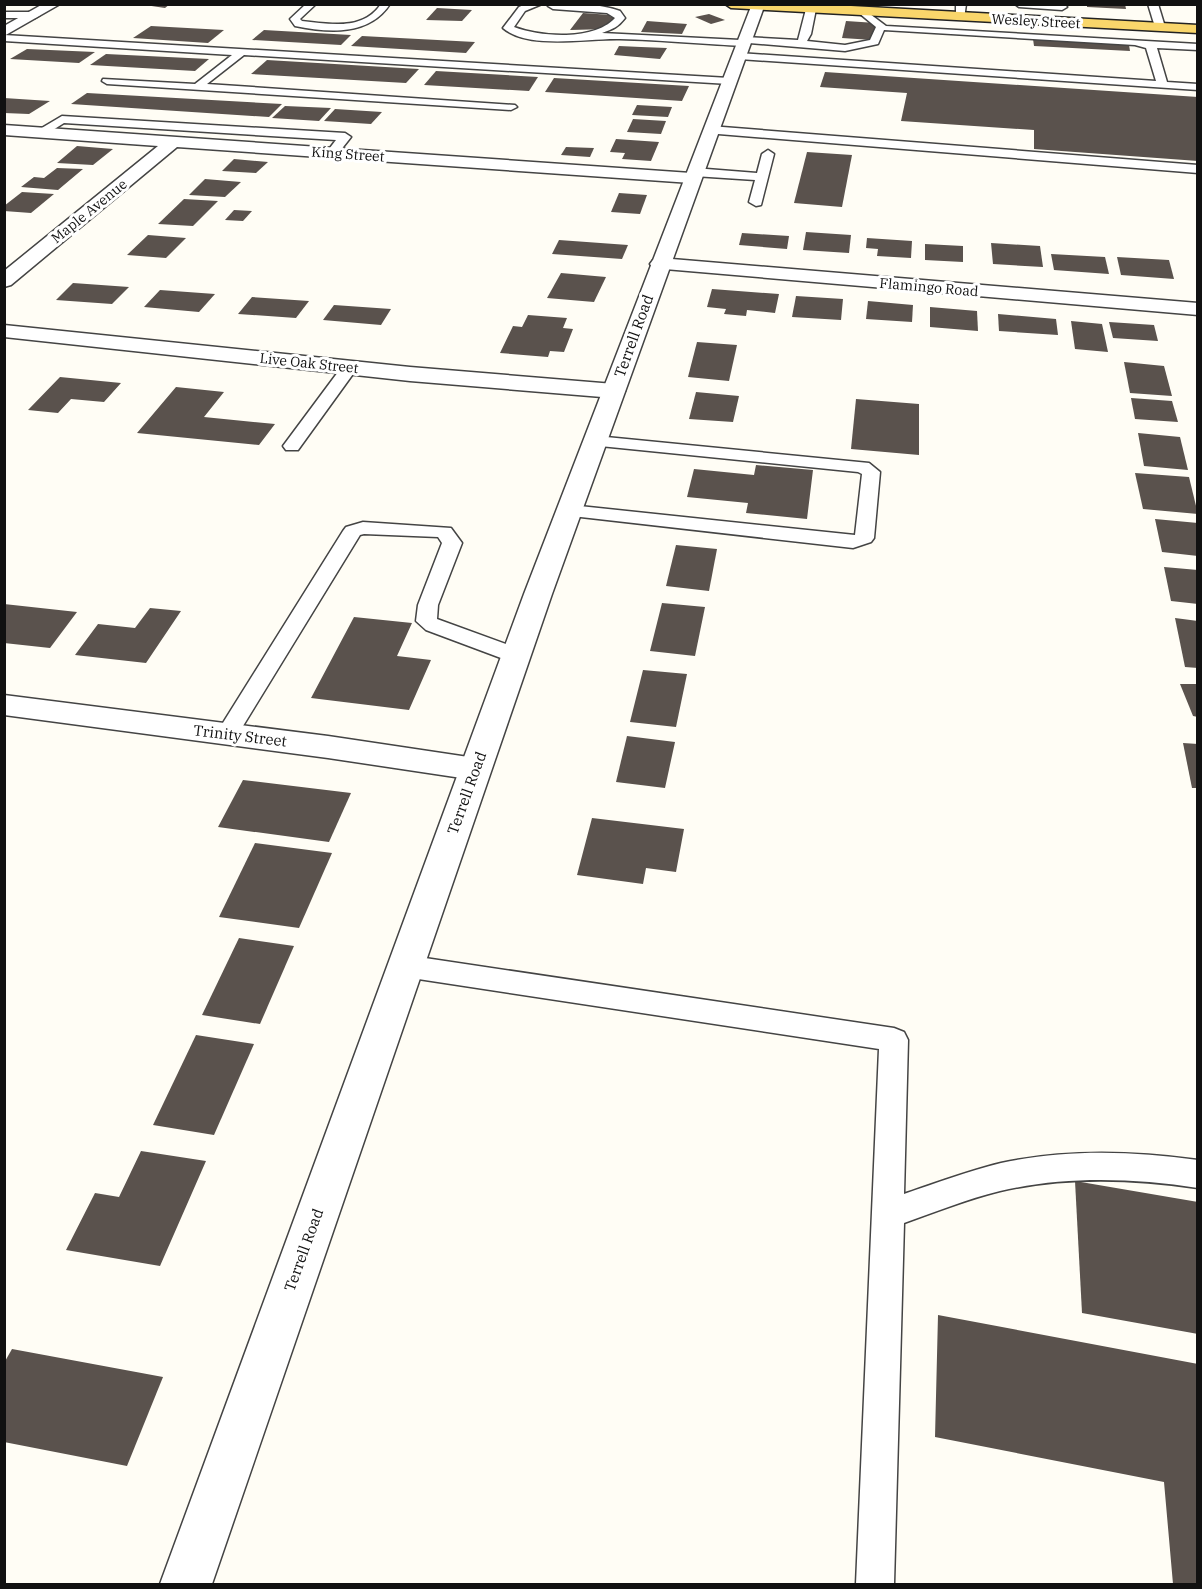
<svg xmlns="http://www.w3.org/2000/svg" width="1202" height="1589" font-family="'IBM Plex Serif',serif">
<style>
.building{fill:#5a524d}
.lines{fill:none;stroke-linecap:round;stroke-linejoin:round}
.service-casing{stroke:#444;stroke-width:3}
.minor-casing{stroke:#444;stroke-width:3}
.tertiary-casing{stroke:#444;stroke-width:3}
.primary-casing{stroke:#222;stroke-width:3}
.service{fill:#fff;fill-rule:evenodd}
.minor{fill:#fff;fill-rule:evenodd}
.tertiary{fill:#fff;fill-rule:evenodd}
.primary{fill:#f9d66b;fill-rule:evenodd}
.labels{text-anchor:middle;stroke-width:6;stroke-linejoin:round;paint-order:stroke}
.far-street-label{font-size:14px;fill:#111;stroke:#fff}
.street-label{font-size:15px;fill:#111;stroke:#fff}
</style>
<rect width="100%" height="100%" fill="#fffdf5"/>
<!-- building -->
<g class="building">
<polygon points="138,4 170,4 165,8"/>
<polygon points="1087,4 1125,4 1126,9 1087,7"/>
<polygon points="437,8 472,10 462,21 426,20"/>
<polygon points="583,13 611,15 610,17 616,17 608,29 570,30"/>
<polygon points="709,14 725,20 711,24 695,17"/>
<polygon points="647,21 687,24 682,34 641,32"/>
<polygon points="846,21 876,23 873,40 842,38"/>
<polygon points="151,26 224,30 208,43 133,38"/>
<polygon points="264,30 351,35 341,45 252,40"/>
<polygon points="362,36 475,42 466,53 351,46"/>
<polygon points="1033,39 1129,45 1130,51 1034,46"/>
<polygon points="619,46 641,47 667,48 660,59 614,55"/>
<polygon points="27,49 95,52 79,63 10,59"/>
<polygon points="106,54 209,59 195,71 90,65"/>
<polygon points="267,60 419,69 406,83 251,74"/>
<polygon points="436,71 538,77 529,91 424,85"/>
<polygon points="825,72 1198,97 1198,161 1034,149 1034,130 901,121 907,93 820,87"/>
<polygon points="554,78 689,86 682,101 545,92"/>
<polygon points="87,93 282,104 269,117 71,104"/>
<polygon points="4,98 50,101 29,114 4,113"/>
<polygon points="637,105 672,107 668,117 632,115"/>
<polygon points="285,106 331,108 319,121 272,118"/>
<polygon points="335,109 382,112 371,124 324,121"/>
<polygon points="633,119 666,121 661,134 627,132"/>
<polygon points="616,139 659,142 651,161 622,159 625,153 610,152"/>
<polygon points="77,146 113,149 93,165 57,163"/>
<polygon points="566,147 594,148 590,157 561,155"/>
<polygon points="807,152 852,155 842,207 794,203"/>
<polygon points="234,159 268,162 256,173 222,171"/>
<polygon points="57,168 83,169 58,190 21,187 34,177 44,178"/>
<polygon points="205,179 241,182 225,197 189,195"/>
<polygon points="22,192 54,194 31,213 4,211 4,206"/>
<polygon points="619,193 647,195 640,214 611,212"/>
<polygon points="184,199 218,201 193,226 158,224"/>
<polygon points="234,210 252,211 243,221 225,220"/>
<polygon points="806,232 851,235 849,253 803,250"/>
<polygon points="742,233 789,236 787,249 739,245"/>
<polygon points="148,235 186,238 166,258 127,255"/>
<polygon points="867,238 912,241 911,258 877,256 878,249 866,248"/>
<polygon points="559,240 628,245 622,259 552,254"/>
<polygon points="991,243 1040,246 1043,267 993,264"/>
<polygon points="925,244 963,246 963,262 925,260"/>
<polygon points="1051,254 1105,257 1109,274 1054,270"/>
<polygon points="1117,257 1169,260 1174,279 1121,275"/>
<polygon points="561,273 606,277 594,302 547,298"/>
<polygon points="73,283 129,287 112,304 56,300"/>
<polygon points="712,289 779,294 775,313 747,310 746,316 724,314 726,309 707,307"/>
<polygon points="160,290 215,294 199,312 144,307"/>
<polygon points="796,296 843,299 841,320 792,317"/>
<polygon points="252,297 309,301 296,318 238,314"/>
<polygon points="868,301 913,305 912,322 866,319"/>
<polygon points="334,305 391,309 381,325 323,320"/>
<polygon points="930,307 977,311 978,331 930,327"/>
<polygon points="998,314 1056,319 1058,335 999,331"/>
<polygon points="528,315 567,318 563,328 573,329 564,352 550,351 548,357 500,353 513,326 522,327"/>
<polygon points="1071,321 1102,324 1108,352 1075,349"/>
<polygon points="1109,322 1154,325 1158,341 1113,338"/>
<polygon points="697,342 737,345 729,381 688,377"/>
<polygon points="1124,362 1164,366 1172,396 1130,393"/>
<polygon points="60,377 121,383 104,402 71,399 58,413 28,410"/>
<polygon points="176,387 224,392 204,417 275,424 259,445 137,433"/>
<polygon points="696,392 739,396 733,422 689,419"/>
<polygon points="1131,398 1172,401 1178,422 1135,419"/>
<polygon points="856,399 919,404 919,455 851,449"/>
<polygon points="1138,433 1180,437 1188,470 1144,466"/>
<polygon points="756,465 813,470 807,519 746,513 748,503 687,497 694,469 754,475"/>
<polygon points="1135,473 1189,477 1198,514 1143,509"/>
<polygon points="1155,519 1198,523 1198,556 1162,552"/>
<polygon points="676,545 717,549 709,591 666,586"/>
<polygon points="1164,567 1198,570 1198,604 1171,601"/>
<polygon points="662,603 705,607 695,656 650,651"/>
<polygon points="4,604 77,612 50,648 4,643"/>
<polygon points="150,608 181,611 146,663 75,655 98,624 135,628"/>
<polygon points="354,617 412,623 397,656 431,660 409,710 311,698"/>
<polygon points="1175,618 1198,621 1198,668 1185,667"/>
<polygon points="643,670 687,674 676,727 630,722"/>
<polygon points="1180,684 1198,684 1198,717 1193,716"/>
<polygon points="627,736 675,742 665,788 616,782"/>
<polygon points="1183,743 1198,744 1198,788 1192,788"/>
<polygon points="243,780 351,793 329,842 218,827"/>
<polygon points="592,818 684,829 676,872 646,868 643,884 577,875"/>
<polygon points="255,843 332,853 299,928 219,917"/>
<polygon points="239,938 294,946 260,1024 202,1015"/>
<polygon points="196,1035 254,1044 214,1135 153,1125"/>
<polygon points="141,1151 206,1161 160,1266 66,1250 95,1193 119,1197"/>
<polygon points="1075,1181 1198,1202 1198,1334 1082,1313"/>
<polygon points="938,1315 1198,1364 1198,1584 1173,1584 1164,1482 935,1437"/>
<polygon points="12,1349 163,1377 127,1466 4,1442 4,1363"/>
</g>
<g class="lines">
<!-- service casing -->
<g class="service-casing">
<g id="service">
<path d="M306 4H316L300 19 302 21C330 24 363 31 381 4H390C369 36 329 33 295 26L290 19Z"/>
<path d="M526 4H542L525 11 514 27C541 37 594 41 615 18L607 13 553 9 548 6C564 0 604 5 620 11L625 18C618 27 613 29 602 33L740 40 745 37 798 40 806 9 811 6 816 9 811 34 807 41 845 45 870 40 876 27 859 13 857 11 862 8 886 26 1198 44V50L1157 48 1167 82 1198 84V90L739 59 734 56 739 53 1156 81 1146 48 1135 45 884 30 878 44 845 51 749 43 744 46C703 44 661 40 620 39 588 38 528 50 503 28L519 7Z"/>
<polygon points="956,4 966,4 964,19 956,17"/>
<polygon points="1015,4 1064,4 1067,7 1062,10 1019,7"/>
<polygon points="1148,4 1158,4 1165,27 1164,29 1155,27"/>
<polygon points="4,12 35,12 40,15 35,18 4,18"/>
<polygon points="4,35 729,78 734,81 729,84 244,55 207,84 515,105 517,107 511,110 107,84 102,81 103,79 195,84 232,55 4,41"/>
<polygon points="62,116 345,133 351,137 336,156 332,157 326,153 336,140 64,123 45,135 37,135 35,132"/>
<polygon points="710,126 1198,165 1198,173 706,133 706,127"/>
<polygon points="768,150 774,154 761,205 756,206 749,202 755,180 694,176 688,172 694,168 757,173 762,154"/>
<polygon points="350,362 358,367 298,450 286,450 283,446 286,442 344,364"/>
<polygon points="596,436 869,463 880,472 874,538 871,542 853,548 563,515 561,511 563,507 570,505 855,535 862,474 858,472 590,445 587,441 590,437"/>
<polygon points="363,522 451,528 462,543 438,605 437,619 525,651 528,656 525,661 517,663 509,661 426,630 416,621 418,605 442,543 438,537 364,534 360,535 235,739 227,742 219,739 216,734 343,531 346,527"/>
<path d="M405 955 894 1028 904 1032 908 1040 904 1194C936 1183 968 1171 1001 1163 1066 1149 1132 1151 1198 1160V1188C1132 1178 1065 1176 1000 1191 967 1199 935 1212 904 1223L894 1584H856L879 1049 405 977 395 974 391 966 395 958Z"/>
</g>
</g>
<!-- minor casing -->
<g class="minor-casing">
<g id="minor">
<polygon points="43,4 60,4 4,36 4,26"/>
<polygon points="4,125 691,173 697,174 700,178 697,182 691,183 177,147 11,285 4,287 4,271 158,146 4,135"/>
<polygon points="660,258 1198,303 1198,315 653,268 650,264 653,260"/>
<polygon points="4,325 410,367 614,384 622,386 625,391 622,396 614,398 410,381 4,337"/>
<polygon points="4,695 328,736 475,758 486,761 491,769 486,777 475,780 328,758 4,715"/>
</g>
</g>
<!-- tertiary casing -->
<g class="tertiary-casing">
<polygon id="tertiary" points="752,4 765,4 552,594 212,1584 160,1584 524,594"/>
</g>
<!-- primary casing -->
<g class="primary-casing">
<polygon id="primary" points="725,4 815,4 1198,25 1198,33 731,8"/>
</g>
<!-- service -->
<use href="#service" class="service"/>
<!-- minor -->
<use href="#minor" class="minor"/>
<!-- tertiary -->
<use href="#tertiary" class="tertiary"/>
<!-- primary -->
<use href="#primary" class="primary"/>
</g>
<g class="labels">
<!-- far-street labels -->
<g class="far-street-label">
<text transform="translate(1036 21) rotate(3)" y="5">Wesley Street</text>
<text transform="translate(348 154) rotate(4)" y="5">King Street</text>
<text transform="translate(89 211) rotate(-39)" y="5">Maple Avenue</text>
<text transform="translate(929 287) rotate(5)" y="5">Flamingo Road</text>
<text transform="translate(309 363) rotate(6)" y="5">Live Oak Street</text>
</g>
<!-- street labels -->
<g class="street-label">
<text transform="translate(634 336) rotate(-70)" y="5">Terrell Road</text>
<text transform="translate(240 736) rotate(7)" y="5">Trinity Street</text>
<text transform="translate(467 793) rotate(-70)" y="5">Terrell Road</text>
<text transform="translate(304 1250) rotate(-70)" y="5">Terrell Road</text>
</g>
</g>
<!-- border -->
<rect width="1202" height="1589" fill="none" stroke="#111111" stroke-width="12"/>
</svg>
